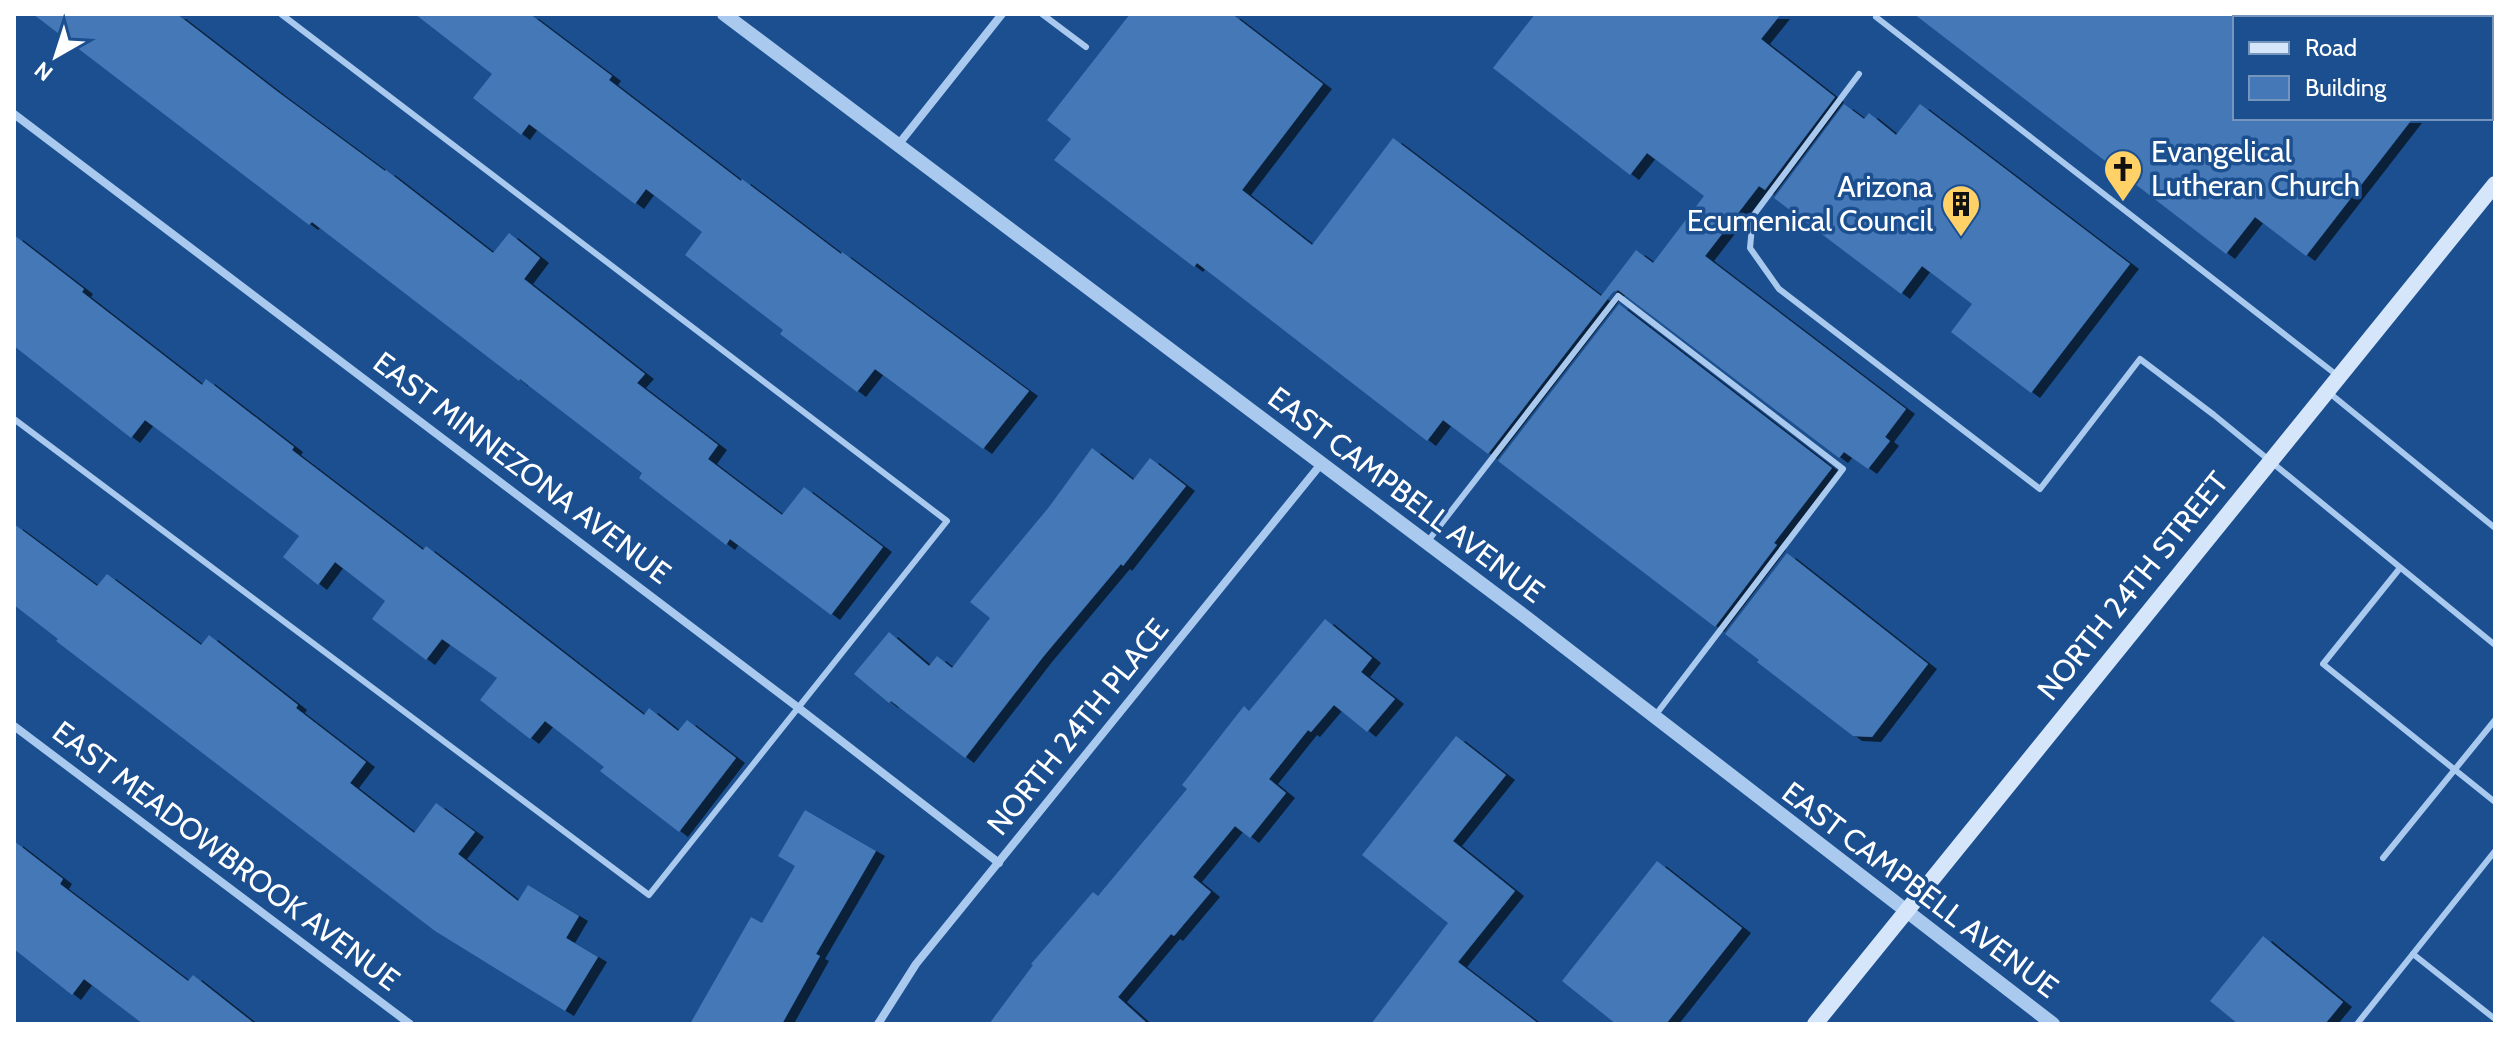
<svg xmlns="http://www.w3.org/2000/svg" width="2509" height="1038" font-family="Cabin,sans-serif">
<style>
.building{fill:#4478b7;filter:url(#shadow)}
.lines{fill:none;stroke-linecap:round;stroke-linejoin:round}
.service{stroke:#a9c9ee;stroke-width:6}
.minor{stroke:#a9c9ee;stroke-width:8}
.tertiary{stroke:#a9c9ee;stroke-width:14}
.secondary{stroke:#d6e6fa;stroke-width:16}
.labels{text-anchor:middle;stroke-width:7;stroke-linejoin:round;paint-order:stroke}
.poi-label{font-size:30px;fill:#fff;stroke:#1b4f8f;text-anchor:start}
.street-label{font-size:30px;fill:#fff;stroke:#1b4f8f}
</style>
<defs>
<filter id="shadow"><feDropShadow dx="9" dy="5" stdDeviation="0" flood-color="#0009"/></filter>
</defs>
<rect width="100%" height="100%" fill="#1b4f8f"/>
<!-- building -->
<g class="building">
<polygon points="33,14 177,14 278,92 385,171 386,170 493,253 509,233 540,258 524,279 645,374 637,383 718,445 708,459 782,515 804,487 883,547 831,615 730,539 726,545 639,478 642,473 520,379 519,381 312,222 309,225"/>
<polygon points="415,14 530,14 612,76 609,80 741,181 742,179 841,254 842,252 1029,391 983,449 875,369 857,392 780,334 783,330 685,255 702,232 646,189 635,204 529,124 521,135 473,98 492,74"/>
<polygon points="1130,14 1232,14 1323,84 1242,190 1312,245 1393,138 1601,296 1636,250 1653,263 1704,196 1647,153 1630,175 1493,68 1535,14 1781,14 1761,39 1835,97 1765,190 1759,186 1705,256 1906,409 1885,437 1890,441 1868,469 1844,452 1839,458 1618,290 1613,292 1488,454 1443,420 1427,441 1197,263 1194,267 1054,160 1071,139 1047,120"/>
<polygon points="1914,14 2235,14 2235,118 2413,118 2306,256 2255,217 2226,254"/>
<polygon points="1844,104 1864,119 1869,113 1896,135 1920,104 2130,264 2031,393 1951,332 1972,304 1922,266 1901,294 1774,198"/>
<polygon points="14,235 84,289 82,292 202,385 206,379 294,447 292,450 423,550 426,546 644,715 649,708 678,731 687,720 736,758 679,832 600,771 604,767 545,721 530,739 480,700 497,678 442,639 426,660 372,619 385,601 335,562 318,585 283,557 299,536 145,420 131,438 14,346"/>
<polygon points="1619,304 1832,468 1774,543 1777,545 1715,627 1498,461"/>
<polygon points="1092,448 1133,480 1150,458 1186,486 1123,566 1121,564 1043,657 965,758 891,701 889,703 854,674 889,632 929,666 937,656 952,668 990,618 970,602 1049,507"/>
<polygon points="14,524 97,586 107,574 201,645 209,635 298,705 296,708 366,762 350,783 414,833 436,803 475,832 458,854 518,901 528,885 579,916 566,938 598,957 565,1011 435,931 56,641 58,639 14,605"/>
<polygon points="1787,553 1928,664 1872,737 1853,736 1757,662 1759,660 1725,634"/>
<polygon points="1325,619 1372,658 1361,672 1395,699 1367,732 1334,705 1311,732 1308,730 1269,779 1286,793 1250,838 1235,826 1193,877 1211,892 1174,936 1171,934 1118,997 1148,1024 989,1024 1033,965 1031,964 1093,892 1098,896 1187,789 1182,785 1244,706 1249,711"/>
<polygon points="1456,736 1506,775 1453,841 1515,891 1458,962 1539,1024 1371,1024 1448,923 1362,855"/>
<polygon points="805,810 876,851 816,954 820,956 782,1024 690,1024 751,917 762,923 795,866 778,856"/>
<polygon points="14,841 63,879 60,884 188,981 193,975 255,1024 143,1024 84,979 72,995 14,949"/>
<polygon points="1657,861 1742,928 1666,1024 1616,1024 1562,981"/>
<polygon points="2263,936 2343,1002 2325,1024 2238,1024 2210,1001"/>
</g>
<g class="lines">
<!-- service -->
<g class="service">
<polyline points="1042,14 1086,47"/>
<polyline points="1876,17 2338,376"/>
<polyline points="1859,74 1753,216 1750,248 1779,289 2040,489 2140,359 2214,415 2495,645"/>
<polyline points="2327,391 2495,528"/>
<polyline points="14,419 649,895 947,521 281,14"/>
<polyline points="1428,541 1618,296 1843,469 1654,717"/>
<polyline points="2400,568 2323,664 2495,802"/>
<polyline points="2383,858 2495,720"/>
<polyline points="2413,954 2495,1019"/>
<polyline points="2357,1024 2495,851"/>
</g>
<!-- minor -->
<g class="minor">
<polyline points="14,114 800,709 999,863"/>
<polyline points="898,145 1002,14"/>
<polyline points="14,726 410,1024"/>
<polyline points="878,1024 916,964 1321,464"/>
</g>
<!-- tertiary -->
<polyline class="tertiary" points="724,14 1527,618 2053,1024"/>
<!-- secondary -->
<polyline class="secondary" points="1815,1024 2495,184"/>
</g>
<!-- icons -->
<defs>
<g id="church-pin" transform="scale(2)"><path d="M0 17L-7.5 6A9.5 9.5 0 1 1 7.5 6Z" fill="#ffd166" stroke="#1b4f8f"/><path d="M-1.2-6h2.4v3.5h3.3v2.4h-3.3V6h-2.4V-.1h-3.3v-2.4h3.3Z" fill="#111"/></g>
<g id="building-pin" transform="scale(2)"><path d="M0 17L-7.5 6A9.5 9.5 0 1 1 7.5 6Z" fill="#ffd166" stroke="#1b4f8f"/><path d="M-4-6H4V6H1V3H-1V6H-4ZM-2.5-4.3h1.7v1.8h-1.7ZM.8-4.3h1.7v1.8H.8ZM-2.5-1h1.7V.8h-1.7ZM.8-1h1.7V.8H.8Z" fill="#111"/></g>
</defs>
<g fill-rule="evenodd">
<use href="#church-pin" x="2123" y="169"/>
<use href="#building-pin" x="1961" y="204"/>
</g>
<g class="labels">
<!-- poi labels -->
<g class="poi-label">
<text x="2151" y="162">Evangelical<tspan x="2151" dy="34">Lutheran Church</tspan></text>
<text x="1933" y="197" text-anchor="end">Arizona<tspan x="1933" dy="34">Ecumenical Council</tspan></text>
</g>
<!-- street labels -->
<g class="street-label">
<text transform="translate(522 468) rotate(37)" y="10">EAST MINNEZONA AVENUE</text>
<text transform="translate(1406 495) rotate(37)" y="10">EAST CAMPBELL AVENUE</text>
<text transform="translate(2133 586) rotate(-51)" y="10">NORTH 24TH STREET</text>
<text transform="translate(1078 727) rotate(-51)" y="10">NORTH 24TH PLACE</text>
<text transform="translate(226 856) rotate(37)" y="10">EAST MEADOWBROOK AVENUE</text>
<text transform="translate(1920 890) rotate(37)" y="10">EAST CAMPBELL AVENUE</text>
</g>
</g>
<!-- border -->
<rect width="2509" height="1038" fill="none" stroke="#ffffff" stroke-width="32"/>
<!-- legend -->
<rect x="2233" y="16" width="260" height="104" fill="#1b4f8f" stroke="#7695bc" stroke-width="2"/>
<rect x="2249" y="42" width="40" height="12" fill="#d6e6fa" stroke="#7695bc" stroke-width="2"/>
<text x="2305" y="56" font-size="24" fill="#ffffff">Road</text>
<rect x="2249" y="76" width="40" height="24" fill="#4478b7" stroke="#7695bc" stroke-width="2"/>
<text x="2305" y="96" font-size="24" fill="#ffffff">Building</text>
<!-- north arrow -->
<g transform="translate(56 56) rotate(219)" stroke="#1b4f8f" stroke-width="6" paint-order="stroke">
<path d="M0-6L14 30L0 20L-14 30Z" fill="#ffffff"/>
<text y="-12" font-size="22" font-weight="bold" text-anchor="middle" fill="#ffffff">N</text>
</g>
</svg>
